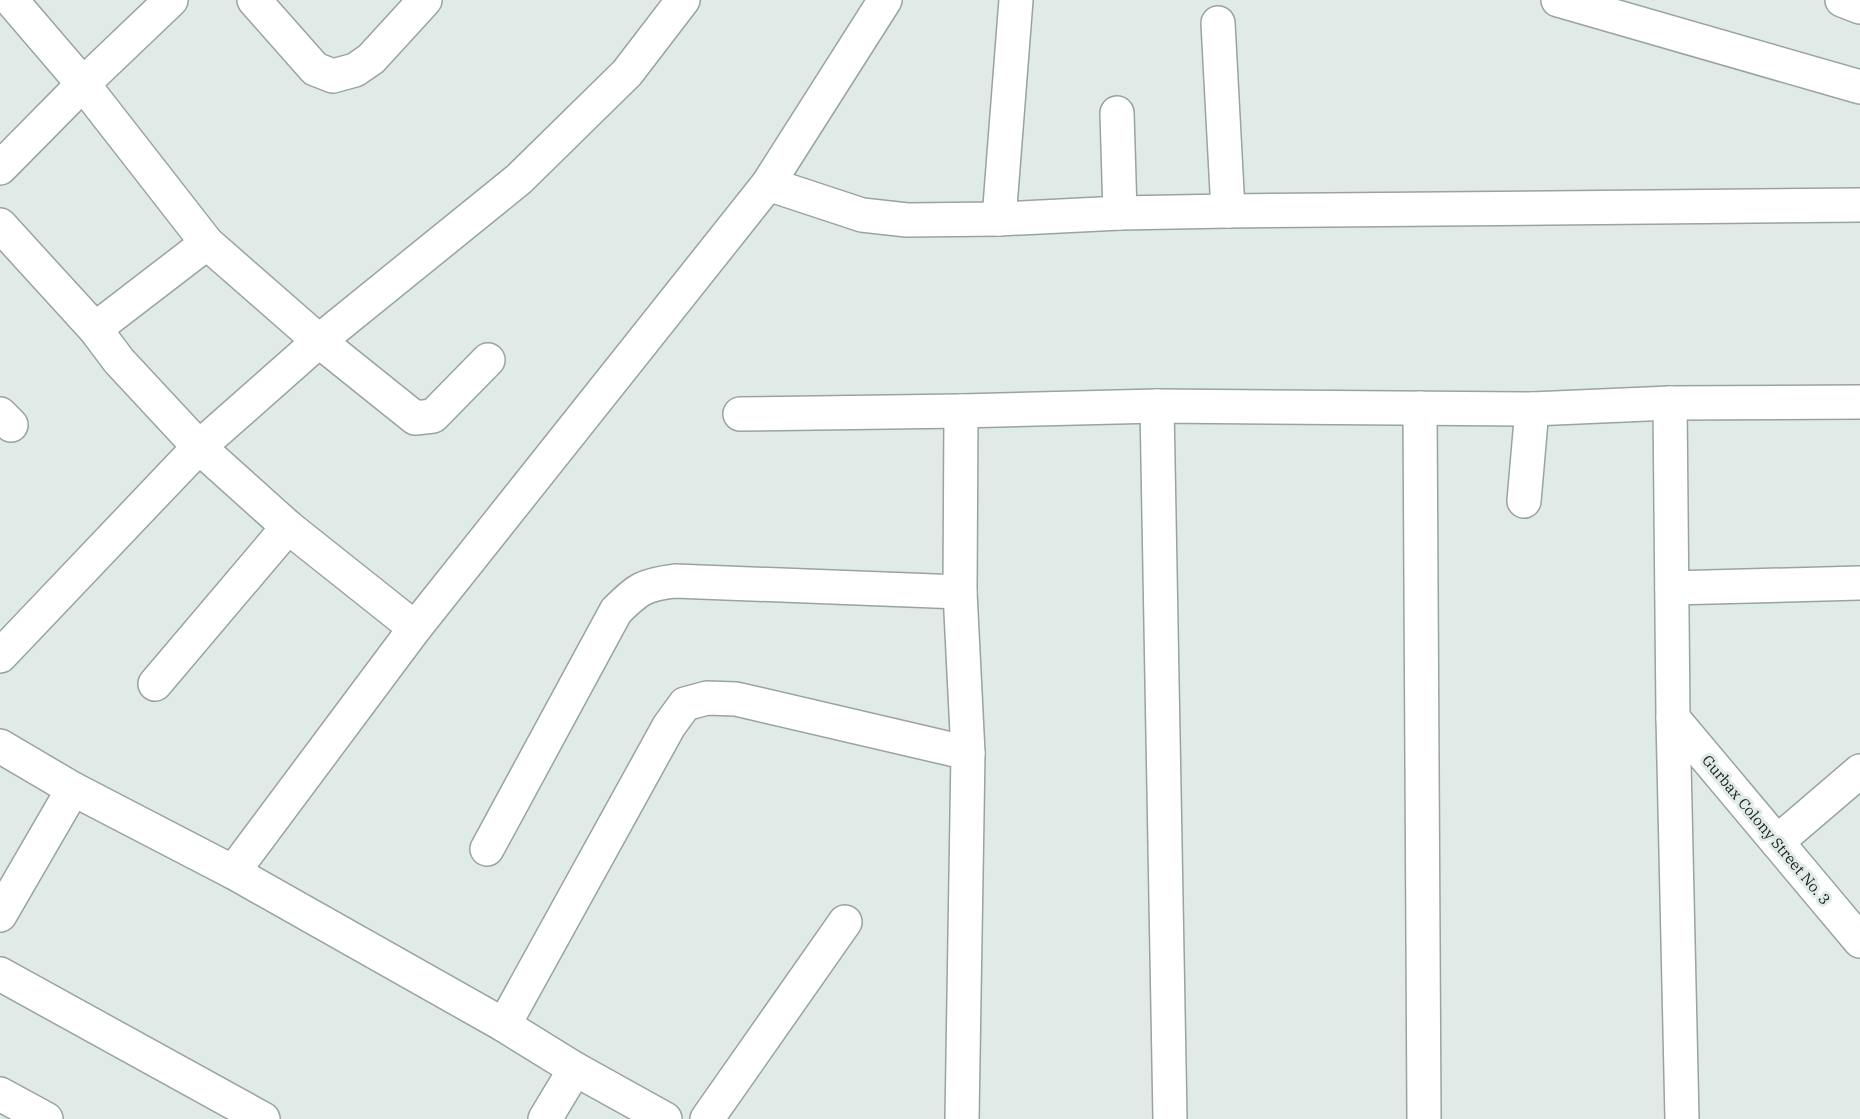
<svg xmlns="http://www.w3.org/2000/svg" width="1860" height="1119" font-family="'IBM Plex Serif',serif">
<style>
.lines{fill:none;stroke-linecap:round;stroke-linejoin:round}
.minor-casing{stroke:#99a3a0;stroke-width:36}
.minor{stroke:#fff;stroke-width:33}
.labels{text-anchor:middle;stroke-width:6;stroke-linejoin:round;paint-order:stroke}
.street-label{font-size:15px;fill:#181c1b;stroke:#e0ebe8}
</style>
<rect width="100%" height="100%" fill="#e0ebe8"/>
<g class="lines">
<!-- minor casing -->
<g class="minor-casing">
<g id="minor">
<polyline points="11,0 83,84 207,243"/>
<polyline points="254,0 315,69 333,76 355,70 371,59 425,0"/>
<polyline points="1558,0 1860,87"/>
<polyline points="1842,0 1860,7"/>
<polyline points="1218,23 1228,211"/>
<polyline points="1117,113 1120,213"/>
<polyline points="0,168 83,84 171,0"/>
<polyline points="768,184 862,215 907,220 999,219 1120,213 1228,211 1860,205"/>
<polyline points="999,219 1016,0"/>
<polyline points="0,225 95,329 119,361 199,447 288,527 415,628"/>
<polyline points="95,329 207,243 319,341 519,179 627,73 683,0"/>
<polyline points="1670,403 1673,718 1682,1119"/>
<polyline points="1157,406 1170,1119"/>
<polyline points="1420,408 1424,1119"/>
<polyline points="961,411 960,592 968,753 962,1119"/>
<polyline points="0,414 11,425"/>
<polyline points="740,414 961,411 1157,406 1532,409 1670,403 1860,402"/>
<polyline points="1524,501 1532,409"/>
<polyline points="1672,588 1860,583"/>
<polyline points="0,656 199,447 319,341 415,418 433,416 488,360"/>
<polyline points="155,684 288,527"/>
<polyline points="1673,718 1860,941"/>
<polyline points="0,746 73,789 233,872 504,1025 575,1069 665,1119"/>
<polyline points="1777,842 1860,771"/>
<path d="M487 849 616 611C638 589 643 585 675 581L960 592"/>
<polyline points="233,872 415,628 768,184 885,0"/>
<polyline points="0,915 73,789"/>
<polyline points="0,974 263,1119"/>
<polyline points="504,1025 669,726 685,704 707,698 736,699 968,753"/>
<polyline points="0,1094 46,1119"/>
<polyline points="545,1119 575,1069"/>
<polyline points="707,1119 845,922"/>
</g>
</g>
<!-- minor -->
<use href="#minor" class="minor"/>
</g>
<g class="labels">
<!-- street labels -->
<g class="street-label">
<text transform="translate(1766 830) rotate(50)" y="5">Gurbax Colony Street No. 3</text>
</g>
</g>
</svg>
